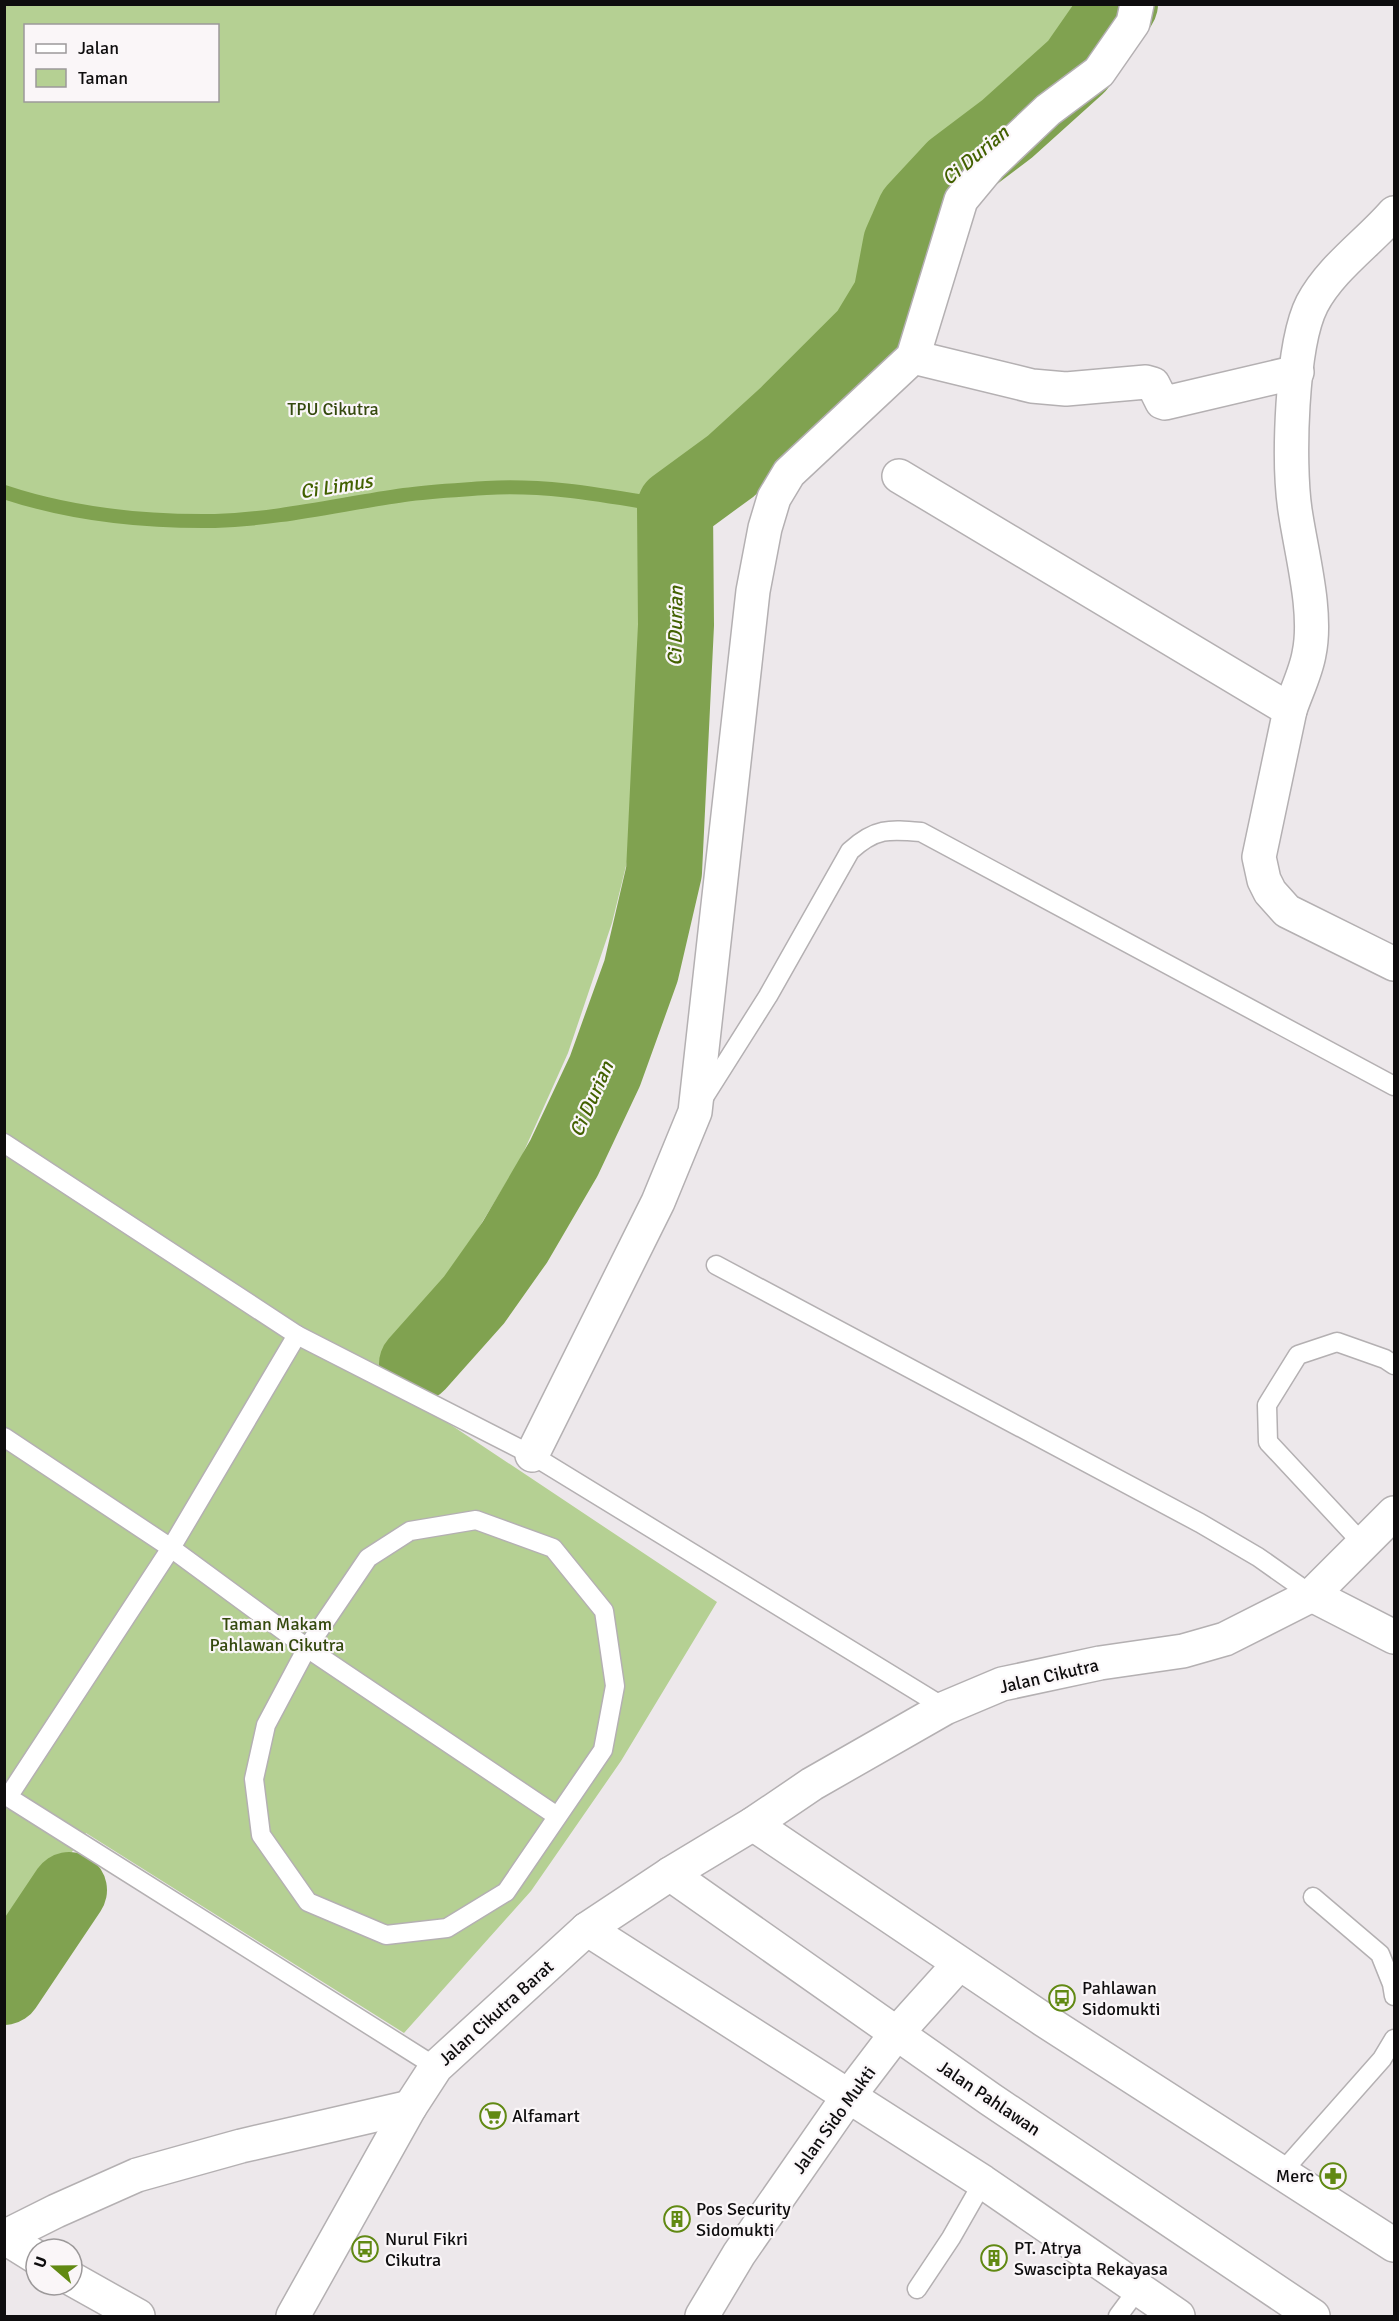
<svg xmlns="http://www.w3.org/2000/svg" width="1399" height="2321" font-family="Signika,sans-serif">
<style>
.green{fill:#b5d093;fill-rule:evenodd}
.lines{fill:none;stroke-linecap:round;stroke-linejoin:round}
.stream{stroke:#80a250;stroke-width:14}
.river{stroke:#80a250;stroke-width:76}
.service-casing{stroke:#b4b0b2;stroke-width:21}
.minor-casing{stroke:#b4b0b2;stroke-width:36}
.tertiary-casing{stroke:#b4b0b2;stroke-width:36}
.secondary-casing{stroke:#b4b0b2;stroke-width:36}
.service{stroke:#fff;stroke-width:18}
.minor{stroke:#fff;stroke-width:33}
.tertiary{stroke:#fff;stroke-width:33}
.secondary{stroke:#fff;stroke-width:33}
.labels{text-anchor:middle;stroke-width:4.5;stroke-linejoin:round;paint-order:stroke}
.park-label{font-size:18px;fill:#34490d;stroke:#faf6f8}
.street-label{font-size:18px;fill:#0e0d0e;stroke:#faf6f8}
.poi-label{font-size:18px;fill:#0e0d0e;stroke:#faf6f8;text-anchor:start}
.water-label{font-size:20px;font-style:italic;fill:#426000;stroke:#faf6f8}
</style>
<rect width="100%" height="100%" fill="#ede8eb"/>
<!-- green -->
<path class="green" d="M5 5H1094L1073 37 999 102 929 157 891 192 873 213 863 241 867 267 857 293 764 392 655 481 654 593 645 698 640 809 612 923 568 1053 520 1160 475 1234 426 1303 373 1373 717 1602 621 1761 531 1891 404 2033 86 1833 5 1942ZM26 26H218V100H26Z"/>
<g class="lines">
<!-- stream -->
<path class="stream" d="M4 492C73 515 143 522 215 521 279 519 341 504 404 495 431 491 459 490 486 488 550 484 612 497 675 507"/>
<!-- river -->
<g class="river">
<polyline points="417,1364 474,1300 515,1242 564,1158 605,1071 641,971 664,872 676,625 675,507 731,466 787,415 868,334 891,296 901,243 915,211 954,169 1007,129 1077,66 1120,4"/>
<polyline points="4,1987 69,1890"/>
</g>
<!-- service casing -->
<g class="service-casing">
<g id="service">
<path d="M703 1099 768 996 850 851C875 828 889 829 921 832L1394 1086"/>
<polyline points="4,1143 297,1335 532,1455 945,1708"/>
<polyline points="716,1265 1200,1523 1258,1557 1312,1595"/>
<polyline points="297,1335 171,1548 8,1797 436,2067"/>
<polyline points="4,1437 171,1548 307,1648 557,1816"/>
<polygon points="476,1520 553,1548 604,1611 615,1686 603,1750 506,1892 447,1928 386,1935 308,1902 261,1835 254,1779 266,1725 307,1648 368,1558 410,1531"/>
<polyline points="1364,1545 1268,1442 1267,1405 1298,1355 1337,1342 1385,1359 1394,1365"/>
<polyline points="1313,1897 1380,1954 1392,1984 1394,1996"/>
<polyline points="1282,2172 1382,2059 1394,2039"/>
<polyline points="917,2289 951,2238 983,2182"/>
<polyline points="1118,2316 1138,2289"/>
</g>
</g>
<!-- minor casing -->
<g class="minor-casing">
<g id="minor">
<polyline points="913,357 1032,386 1066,389 1146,382 1153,384 1162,402 1165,403 1297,372"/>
<polyline points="899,476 1290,710 1259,857 1264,880 1270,892 1287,911 1394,964"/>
<path d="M1290 710C1296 692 1306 672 1309 654 1318 612 1301 552 1295 510 1288 463 1291 345 1312 304 1331 268 1368 243 1394 213"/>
<polyline points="532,1455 658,1202 695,1112 753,591 765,528 774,498 789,473 913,357 961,200 990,165 1048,110 1099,72 1133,23 1137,4"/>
<polyline points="1312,1595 1394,1637"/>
<polyline points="4,2237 56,2211 137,2175 241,2146 410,2107"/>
<polyline points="4,2237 36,2257"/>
<polyline points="72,2279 138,2316"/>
<polyline points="702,2316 739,2254 848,2097 896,2034 959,1964"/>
</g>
</g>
<!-- tertiary casing -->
<g class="tertiary-casing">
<g id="tertiary">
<polyline points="753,1824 1044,2020 1394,2245"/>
<polyline points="587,1929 983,2182 1178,2316"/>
</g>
</g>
<!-- secondary casing -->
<g class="secondary-casing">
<g id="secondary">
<polyline points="670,1874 990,2099 1313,2316"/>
<polyline points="293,2316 410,2107 436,2067 587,1929 670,1874 753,1824 812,1784 945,1708 1002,1684 1100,1663 1183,1651 1225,1639 1312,1595 1394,1513"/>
</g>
</g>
<!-- service -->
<use href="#service" class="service"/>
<!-- minor -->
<use href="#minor" class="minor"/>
<!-- tertiary -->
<use href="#tertiary" class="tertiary"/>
<!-- secondary -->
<use href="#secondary" class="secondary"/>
</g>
<!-- icons -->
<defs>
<g id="bus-ring" transform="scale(1.35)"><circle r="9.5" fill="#faf6f8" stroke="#618913" stroke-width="1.5"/><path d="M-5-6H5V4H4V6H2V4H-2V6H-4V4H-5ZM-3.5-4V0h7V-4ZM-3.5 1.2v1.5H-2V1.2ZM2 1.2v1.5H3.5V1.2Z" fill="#618913"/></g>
<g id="supermarket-ring" transform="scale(1.35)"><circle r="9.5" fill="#faf6f8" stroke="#618913" stroke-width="1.5"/><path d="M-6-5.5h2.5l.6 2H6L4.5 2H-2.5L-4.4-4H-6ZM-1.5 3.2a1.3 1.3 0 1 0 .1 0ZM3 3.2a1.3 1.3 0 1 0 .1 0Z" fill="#618913"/></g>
<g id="pharmacy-ring" transform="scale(1.35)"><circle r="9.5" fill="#faf6f8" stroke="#618913" stroke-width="1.5"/><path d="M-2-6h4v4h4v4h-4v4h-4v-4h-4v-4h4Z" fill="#618913"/></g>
<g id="building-ring" transform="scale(1.35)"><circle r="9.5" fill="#faf6f8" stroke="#618913" stroke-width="1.5"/><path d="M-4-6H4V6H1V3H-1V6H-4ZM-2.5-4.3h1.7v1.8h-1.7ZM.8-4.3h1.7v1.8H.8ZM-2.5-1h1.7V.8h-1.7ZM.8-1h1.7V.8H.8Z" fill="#618913"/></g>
</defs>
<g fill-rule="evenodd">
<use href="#bus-ring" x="1062" y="1998"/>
<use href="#supermarket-ring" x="493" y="2116"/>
<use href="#pharmacy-ring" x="1333" y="2176"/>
<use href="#building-ring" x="677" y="2219"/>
<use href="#bus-ring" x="365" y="2249"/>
<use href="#building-ring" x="994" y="2258"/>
</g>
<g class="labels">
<!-- park labels -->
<g class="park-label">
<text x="333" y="415">TPU Cikutra</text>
<text x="277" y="1630">Taman Makam<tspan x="277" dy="21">Pahlawan Cikutra</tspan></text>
</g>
<!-- street labels -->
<g class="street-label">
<text transform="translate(1049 1676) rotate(-13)" y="6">Jalan Cikutra</text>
<text transform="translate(496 2013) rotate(-42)" y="6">Jalan Cikutra Barat</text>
<text transform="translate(989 2098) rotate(34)" y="6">Jalan Pahlawan</text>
<text transform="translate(834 2120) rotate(-54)" y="6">Jalan Sido Mukti</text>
</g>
<!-- poi labels -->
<g class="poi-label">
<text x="1082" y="1994">Pahlawan<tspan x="1082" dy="21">Sidomukti</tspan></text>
<text x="512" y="2122">Alfamart</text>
<text x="1314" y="2182" text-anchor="end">Merc</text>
<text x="696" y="2215">Pos Security<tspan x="696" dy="21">Sidomukti</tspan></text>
<text x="385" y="2245">Nurul Fikri<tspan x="385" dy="21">Cikutra</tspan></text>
<text x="1014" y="2254">PT. Atrya<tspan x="1014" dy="21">Swascipta Rekayasa</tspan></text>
</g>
<!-- water labels -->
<g class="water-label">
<text transform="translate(975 155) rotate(-40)" y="7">Ci Durian</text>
<text transform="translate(336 486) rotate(-9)" y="7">Ci Limus</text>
<text transform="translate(675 626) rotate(-89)" y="7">Ci Durian</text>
<text transform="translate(591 1099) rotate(-66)" y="7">Ci Durian</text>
</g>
</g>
<!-- border -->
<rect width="1399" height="2321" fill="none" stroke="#0e0d0e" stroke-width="12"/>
<!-- legend -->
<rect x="24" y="24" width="195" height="78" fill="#faf6f8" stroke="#9c999a" stroke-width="1.5"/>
<rect x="36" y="44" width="30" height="9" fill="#ffffff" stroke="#9c999a" stroke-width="1.5"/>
<text x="78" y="54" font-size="18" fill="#0e0d0e">Jalan</text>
<rect x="36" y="69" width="30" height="18" fill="#b5d093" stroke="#9c999a" stroke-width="1.5"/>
<text x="78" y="84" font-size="18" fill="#0e0d0e">Taman</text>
<!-- north arrow -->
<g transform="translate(54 2267) rotate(290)"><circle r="28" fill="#faf6f8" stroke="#9c999a" stroke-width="1.5"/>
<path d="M0-4.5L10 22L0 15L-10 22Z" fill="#618913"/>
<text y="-9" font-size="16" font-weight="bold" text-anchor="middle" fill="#0e0d0e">U</text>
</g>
</svg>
